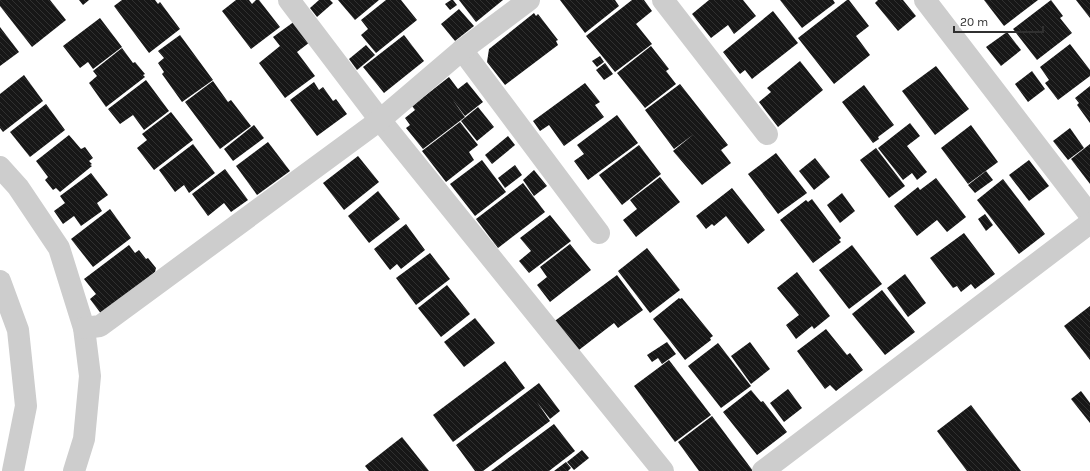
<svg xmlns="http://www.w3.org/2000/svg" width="1090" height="471" font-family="Karla,sans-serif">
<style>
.building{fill:url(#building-back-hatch)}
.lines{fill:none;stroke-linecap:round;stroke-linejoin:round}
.minor{stroke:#cdcdcd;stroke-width:22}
</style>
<defs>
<pattern id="building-back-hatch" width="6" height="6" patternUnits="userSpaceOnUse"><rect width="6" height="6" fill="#171717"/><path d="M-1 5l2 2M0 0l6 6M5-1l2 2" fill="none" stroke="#303030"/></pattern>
</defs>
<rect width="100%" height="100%" fill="#fff"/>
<!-- building -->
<g class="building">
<polygon points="0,0 50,0 66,20 32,47 0,6"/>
<polygon points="79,0 89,0 83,5"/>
<polygon points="122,0 155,0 158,4 160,2 180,29 149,53 114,6"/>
<polygon points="236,0 249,0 252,4 256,0 259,0 280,27 251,49 222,11"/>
<polygon points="319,0 330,0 333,3 317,17 310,8"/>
<polygon points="338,0 379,0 355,20"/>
<polygon points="386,0 401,0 417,20 376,53 361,35 368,29 361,20"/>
<polygon points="451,0 453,0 457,5 450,10 445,4"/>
<polygon points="459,0 503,0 476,22"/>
<polygon points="560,0 615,0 619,6 585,33"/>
<polygon points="632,0 644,0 652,11 636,24 652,44 615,72 586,36"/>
<polygon points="709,0 743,0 756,16 734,34 728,25 711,38 692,14"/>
<polygon points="780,0 833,0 835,3 802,28"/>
<polygon points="847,0 849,0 869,26 856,36 870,55 834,84 798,38"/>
<polygon points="878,0 903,0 916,16 898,31 875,3"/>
<polygon points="984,0 1038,0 1004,26"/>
<polygon points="1051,0 1063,16 1060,18 1072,33 1037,60 1013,29"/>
<polygon points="1076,0 1090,0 1090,18"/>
<polygon points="459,9 474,26 455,41 441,24"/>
<polygon points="773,11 798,43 752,79 745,70 740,74 723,52"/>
<polygon points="534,13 536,16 538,14 558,40 556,41 558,45 505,85 487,62 489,49"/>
<polygon points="100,18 122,47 93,69 88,62 80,68 63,46"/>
<polygon points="295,21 310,42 297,52 315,76 285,98 259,63 280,46 273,37"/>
<polygon points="0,27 19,52 0,66"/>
<polygon points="1007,32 1021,50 1001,66 986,47"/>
<polygon points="180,35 213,80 182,102 162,74 164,72 158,63 164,58 158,51"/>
<polygon points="404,35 424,61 384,93 363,67"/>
<polygon points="1070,44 1090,70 1090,76 1058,100 1045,83 1049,80 1040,67"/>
<polygon points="366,45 375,55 357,70 349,59"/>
<polygon points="651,46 669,69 666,71 676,84 645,108 617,73"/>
<polygon points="122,48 133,63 135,62 145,74 143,75 145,77 106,107 89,83 97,76 93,71"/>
<polygon points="600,56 604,62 597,67 592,61"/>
<polygon points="800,61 823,90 778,127 759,102 771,92 767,88"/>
<polygon points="605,63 613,74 604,80 596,70"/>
<polygon points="936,66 969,109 935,135 902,91"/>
<polygon points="1032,71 1045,89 1028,102 1015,84"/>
<polygon points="24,75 43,101 3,132 0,128 0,94"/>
<polygon points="449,77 458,89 467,82 483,102 465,116 452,99 465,117 423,149 406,128 410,125 405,118 415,110 412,106"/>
<polygon points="146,80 169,111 144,130 133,115 120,124 108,109"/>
<polygon points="213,81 228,102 231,100 251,126 220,149 185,102"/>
<polygon points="314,82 319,90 323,87 333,101 336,99 347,114 317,136 290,100"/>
<polygon points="585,83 600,102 595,105 604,117 564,146 549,125 540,131 533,121"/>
<polygon points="680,84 728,145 721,150 731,163 702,185 673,151 694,134 674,149 645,110"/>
<polygon points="864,85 894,125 878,137 879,139 873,143 842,102"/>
<polygon points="1090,86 1090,123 1077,105 1079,103 1075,98"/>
<polygon points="46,104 65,130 30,157 10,132"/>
<polygon points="478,107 494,127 477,141 461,121"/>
<polygon points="171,112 193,140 154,170 137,148 147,140 142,134"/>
<polygon points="617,115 638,143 588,180 574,161 584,154 577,145"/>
<polygon points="460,122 478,145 469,152 474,160 446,182 422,151"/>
<polygon points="910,123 920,136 907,146 927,172 917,180 912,173 903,180 878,148"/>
<polygon points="254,125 264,138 233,161 224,149"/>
<polygon points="971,125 998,162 968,184 941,148"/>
<polygon points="1070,128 1084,148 1068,160 1053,141"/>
<polygon points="69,135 81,149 85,147 93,158 89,161 92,164 90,165 92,166 60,192 56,188 53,190 45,180 48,177 36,161"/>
<polygon points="508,136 515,145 492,164 485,155"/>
<polygon points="268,142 290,171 257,195 236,166"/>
<polygon points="193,144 215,173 189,193 184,185 175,192 159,170"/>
<polygon points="1090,144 1090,184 1071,159"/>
<polygon points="639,145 661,174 622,205 599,175"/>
<polygon points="876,148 905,186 889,198 860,160"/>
<polygon points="776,153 807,193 778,214 748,174"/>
<polygon points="358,156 379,182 344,210 323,183"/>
<polygon points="815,158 830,177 814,190 799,171"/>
<polygon points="482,160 506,192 475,216 450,184"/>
<polygon points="1029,160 1049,186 1029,201 1009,175"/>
<polygon points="515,165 522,175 505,188 498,178"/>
<polygon points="225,169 248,200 231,212 224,203 208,216 192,194"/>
<polygon points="534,170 547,186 534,196 523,180"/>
<polygon points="986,171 993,180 975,193 968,185"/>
<polygon points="91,173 108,195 97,203 102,211 81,226 74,216 63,224 54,211 65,203 60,196"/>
<polygon points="660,177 680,202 636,237 623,220 637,209 630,200"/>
<polygon points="936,178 966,217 947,232 937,220 917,236 894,206 918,187 920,190"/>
<polygon points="1003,179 1045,234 1019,254 977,200"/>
<polygon points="523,183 545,212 498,248 476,219"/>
<polygon points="732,188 765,230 748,244 726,216 714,226 712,224 706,229 696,216"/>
<polygon points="378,191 400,219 369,243 348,216"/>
<polygon points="842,193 855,211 840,223 827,205"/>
<polygon points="812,199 841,238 839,240 841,242 813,263 780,220 806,200 808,202"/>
<polygon points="110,209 131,238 93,267 71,239"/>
<polygon points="985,214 993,225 986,231 978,219"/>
<polygon points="550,215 571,241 529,273 519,261 531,251 520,238"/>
<polygon points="406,224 425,250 401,269 397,264 390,270 374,249"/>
<polygon points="964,233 995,274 975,289 971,284 961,292 957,286 953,288 930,258"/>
<polygon points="570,244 591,270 550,302 537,285 547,277 540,267"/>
<polygon points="129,245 135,253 139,250 146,259 148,258 156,268 155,272 102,315 90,299 96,294 84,279"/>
<polygon points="852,245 882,284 849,309 819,270"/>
<polygon points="647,248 680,290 650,313 618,271"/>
<polygon points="430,253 450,279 416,305 396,278"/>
<polygon points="797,272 830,316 814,329 812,326 796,339 786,325 799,315 777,288"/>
<polygon points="905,274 926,303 908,317 887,288"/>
<polygon points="617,275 643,310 618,328 614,323 575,353 552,323"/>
<polygon points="447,285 470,314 441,337 418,308"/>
<polygon points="882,290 915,332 885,355 852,314"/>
<polygon points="679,298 680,299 682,298 713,336 710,338 711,340 685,360 653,319"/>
<polygon points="1090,306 1090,360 1064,326"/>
<polygon points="475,318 495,343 464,367 444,342"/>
<polygon points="826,329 847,355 850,353 863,370 836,391 830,385 825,389 797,351"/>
<polygon points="667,342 676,354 662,364 658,358 652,362 647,355"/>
<polygon points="750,342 770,369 751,384 731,356"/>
<polygon points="718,343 751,386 721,408 688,366"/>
<polygon points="669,360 711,415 675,442 634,386"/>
<polygon points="505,361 525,388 453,442 433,415"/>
<polygon points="539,383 560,411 550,419 537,402 550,421 483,471 475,471 456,445"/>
<polygon points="788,389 802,408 784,422 770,403"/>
<polygon points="751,390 761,402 763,401 787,432 757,455 723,412"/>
<polygon points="1081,391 1090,403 1090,423 1071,399"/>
<polygon points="971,405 1021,471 967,471 937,431"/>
<polygon points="712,416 753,471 699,471 678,442"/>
<polygon points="554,424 575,451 549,471 491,471"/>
<polygon points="402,437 429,471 369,471 365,466"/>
<polygon points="582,450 589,458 574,470 567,462"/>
<polygon points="566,462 571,468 568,471 554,471"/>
</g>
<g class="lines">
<!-- minor -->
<g class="minor">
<polyline points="289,0 380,120 663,471"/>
<polyline points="663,0 767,134"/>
<polyline points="925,0 1090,215"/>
<polyline points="462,50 599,233"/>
<polyline points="0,167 18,187 59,248 84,328 90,376 84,439 74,471"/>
<polyline points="0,281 18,330 26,406 13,471"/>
<polyline points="84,328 100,326 380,120 462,50 529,0"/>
<polyline points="763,471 1090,223"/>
</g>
</g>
<!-- scale -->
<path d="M954 26v6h89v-6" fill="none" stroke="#303030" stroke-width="2"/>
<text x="960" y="26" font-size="12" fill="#303030" stroke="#ffffff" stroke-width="3" paint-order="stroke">20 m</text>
</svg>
